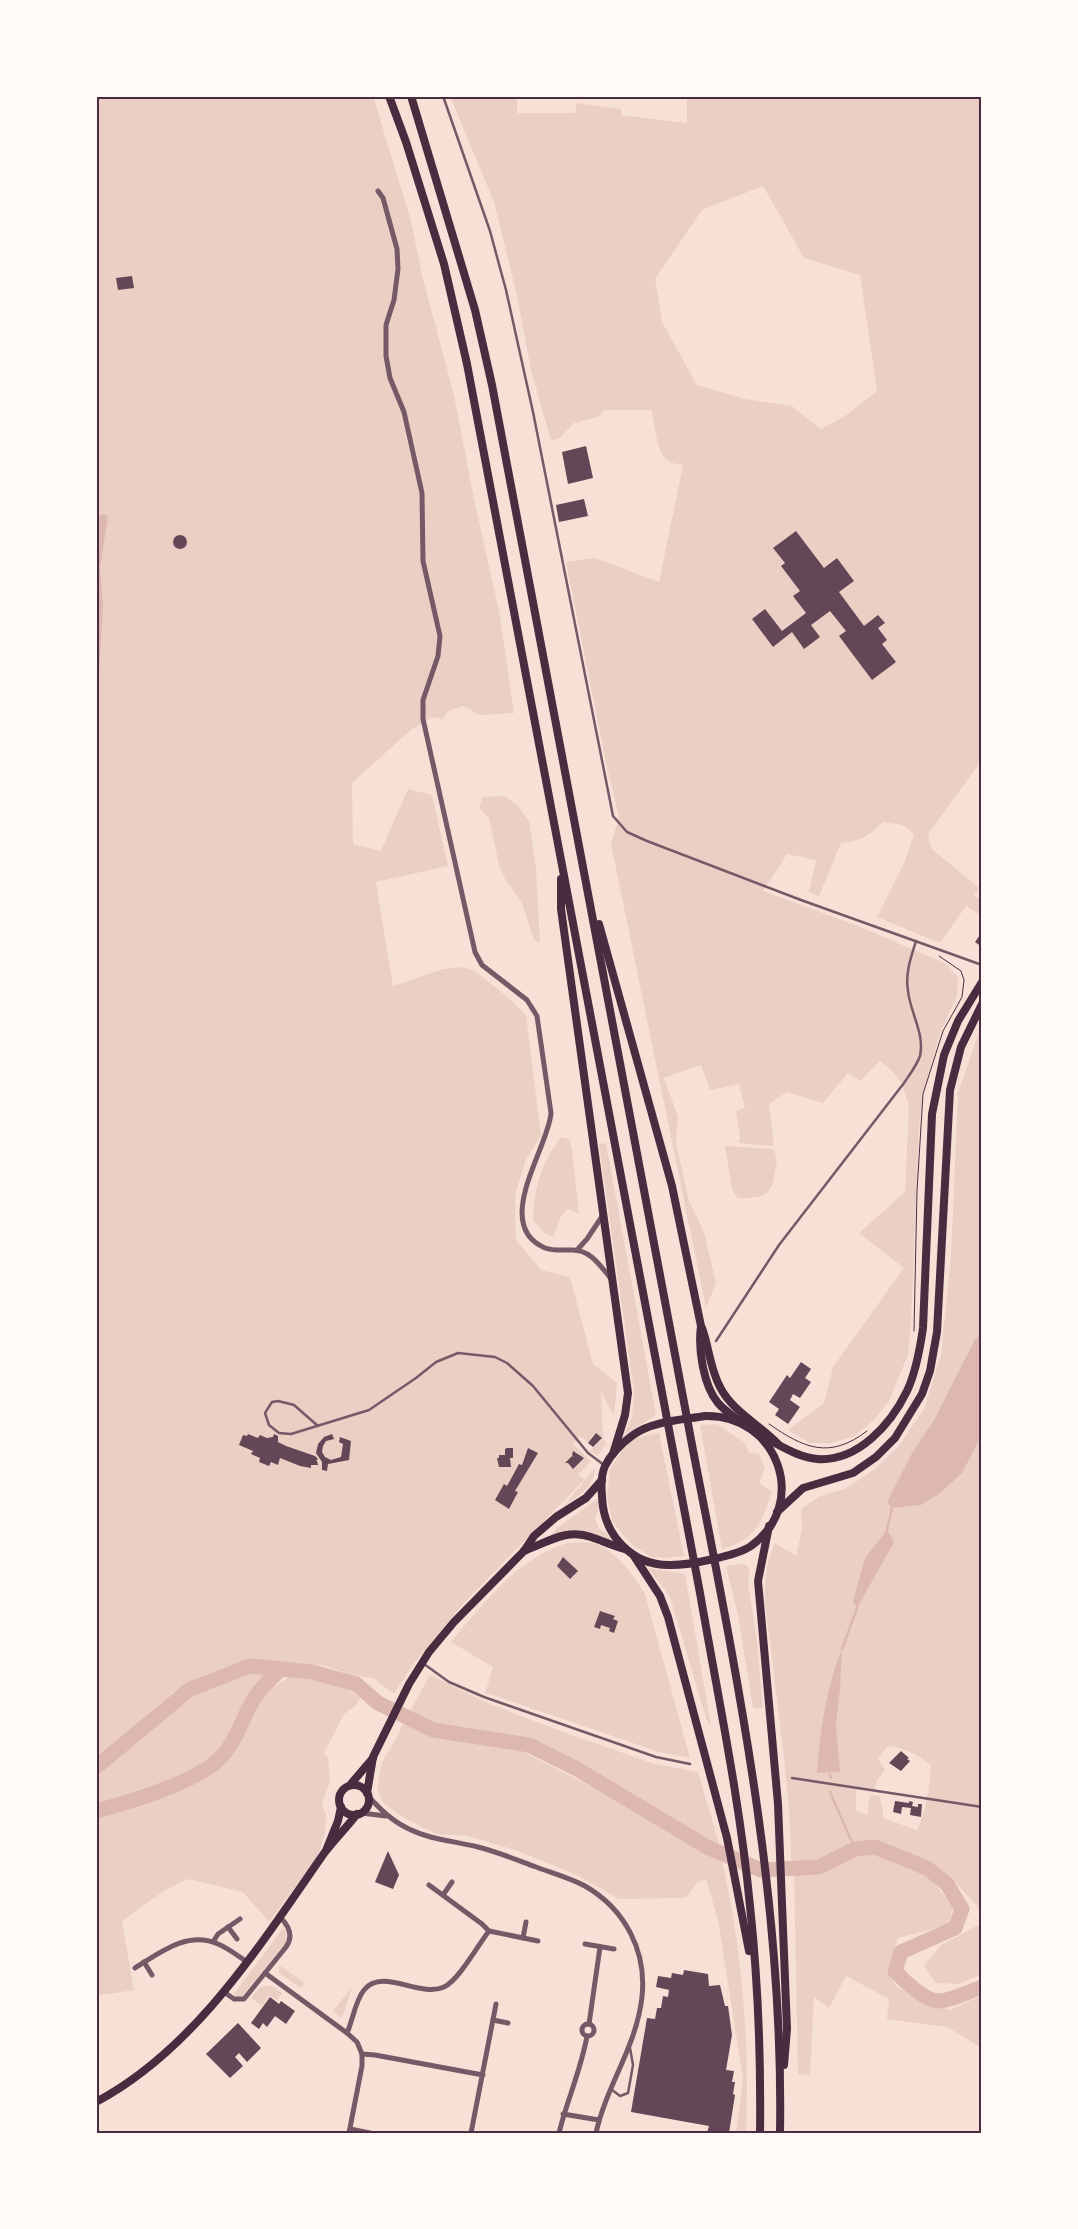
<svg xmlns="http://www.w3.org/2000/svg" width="1078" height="2229" font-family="'PT Sans',sans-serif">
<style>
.green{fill:#ebcfc5;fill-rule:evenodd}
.water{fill:#dcb8b0}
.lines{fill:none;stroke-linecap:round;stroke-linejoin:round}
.stream{stroke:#dcb8b0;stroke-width:2.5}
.river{stroke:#dcb8b0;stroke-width:15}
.building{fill:#644757}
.path{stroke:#4a2c40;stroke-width:1}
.service{stroke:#755966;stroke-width:2.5}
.minor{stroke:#755966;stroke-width:5}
.primary{stroke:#4a2c40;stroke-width:8}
.trunk{stroke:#4a2c40;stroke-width:8}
.neatline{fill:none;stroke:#4a2c40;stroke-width:2}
</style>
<rect width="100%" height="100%" fill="#f7e1d7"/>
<!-- green -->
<g class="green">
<polygon points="96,96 373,96 411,221 423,279 454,395 474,499 499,611 514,713 480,715 463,706 448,711 443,719 433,717 412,729 352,783 353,844 381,851 408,789 432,795 448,866 376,882 393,986 443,969 464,967 475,971 505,995 526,1015 541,1136 526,1159 515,1195 516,1240 541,1270 570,1277 593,1364 617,1383 614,1416 601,1392 603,1439 607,1443 597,1456 590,1451 602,1439 596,1433 591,1437 592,1439 588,1443 580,1436 573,1444 591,1461 579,1474 576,1472 584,1480 463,1604 415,1662 394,1694 373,1678 354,1676 326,1666 249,1659 202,1676 175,1691 96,1758"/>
<path d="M450 96H517V113H575L577 103 621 109V115L687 123V96H982V760L928 834 931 848 979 888 974 895 982 901V916L966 906 940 943 877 917 905 861 914 834 903 825 883 822C868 836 862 841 841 843L819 896 809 892 816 860 787 854 763 891 861 927 946 964 958 977 957 996 940 1033 923 1094 919 1128 911 1325 908 1355 889 1401 874 1420 853 1437 831 1443H809L788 1430 824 1403 833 1367 904 1268 859 1233 905 1192 909 1106 901 1082 894 1073 880 1061 860 1081 848 1073 823 1103 787 1092 769 1104 774 1146 739 1143 740 1136 736 1111 745 1108 739 1084 710 1090 701 1065 664 1078 678 1117 676 1143 689 1201 704 1232 716 1283 706 1308 611 844 619 817 607 767 566 562 595 558 659 582 683 465C680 464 675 464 672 463 656 458 656 425 651 410H605L597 417 574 423 560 438 551 441 531 370 516 291 494 202ZM763 186 804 258 860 275 877 391 845 416 821 429 792 406 745 399 697 385 662 322 655 279 702 210Z"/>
<polygon points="504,796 518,806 529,821 536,868 540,943 534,940 522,903 505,879 499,865 489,818 479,808 483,797"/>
<path d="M982 1023V1333L975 1339 934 1420 912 1453 887 1502 892 1508 921 1505 962 1473 982 1435V1913C955 1878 934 1859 890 1848 879 1845 864 1842 852 1845 839 1847 830 1860 818 1862 810 1864 799 1863 791 1863 791 1797 780 1732 773 1666 769 1621 756 1586 775 1543L796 1556 802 1529 801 1509 820 1496 845 1489 875 1469 898 1447 924 1409 941 1355 951 1256 958 1093ZM888 1746C905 1748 918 1755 931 1765 929 1787 927 1810 917 1830L883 1818V1809L879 1795 870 1796 867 1815 856 1810V1790L875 1789 877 1780 885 1770 878 1759Z"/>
<path d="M561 1137 569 1139 572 1149 579 1214 568 1209 561 1216 553 1237 546 1234 533 1220C535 1185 540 1166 561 1137Z"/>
<polygon points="606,1143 656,1415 624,1435 632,1418 634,1391 599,1144"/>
<path d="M725 1146 773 1149C778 1157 777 1163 775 1172 772 1198 761 1198 738 1198L732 1190Z"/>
<path d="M717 1424 745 1443 749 1453 759 1454 765 1468 759 1483 772 1492C762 1522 756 1540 722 1549L700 1425Z"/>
<polygon points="659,1433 684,1556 665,1558 651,1557 631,1544 612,1521 607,1495 610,1469 622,1451 635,1438"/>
<path d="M595 1468C594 1487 579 1496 564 1506Z"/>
<polygon points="598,1498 599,1509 595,1518 599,1529 606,1533 611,1540 550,1536 557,1528"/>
<path d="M568 1543C576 1543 585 1542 592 1543 617 1550 632 1574 645 1594L690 1758 659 1752 493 1695 485 1694 493 1667 451 1642C483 1604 519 1556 568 1543Z"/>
<polygon points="740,1564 746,1565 750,1571 748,1583 756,1633 763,1708 753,1708 738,1615 726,1566"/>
<polygon points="648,1568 685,1574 711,1726 706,1718 670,1597"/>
<path d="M251 1673 267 1675C260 1684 251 1692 245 1702 236 1717 233 1736 221 1750 203 1773 126 1800 96 1806L97 1771 198 1692Z"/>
<path d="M293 1674C316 1681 340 1681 360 1698L355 1706 344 1714 324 1753 328 1757 330 1782 322 1803 326 1815 325 1833 318 1856 269 1922 243 1892 188 1879 164 1891 122 1921 134 1990 96 1996V1815L170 1792 217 1768 224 1763 244 1726 253 1717 261 1699 275 1686Z"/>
<polygon points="430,1675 492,1705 563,1732 655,1764 698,1772 720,1847 710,1843 564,1756 526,1739 435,1724 410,1711"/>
<path d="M404 1721 436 1737 522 1751 594 1788 722 1860C742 1949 750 2042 746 2133H736L743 2079 718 1920 706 1879 697 1883 686 1898 619 1899 579 1876 518 1851 468 1836 436 1834 406 1819 384 1804 377 1789 382 1762 397 1737Z"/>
<path d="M857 1854 882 1855 929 1876 953 1907 948 1925 898 1938 887 1970 896 1986 919 2000 950 2010 982 1995V2048L947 2027 887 2019 889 1999 846 1976 829 2008 814 1997 810 2075 798 2074 794 1871C818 1871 836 1864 857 1854Z"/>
<polygon points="982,1923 982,1974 959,1984 936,1983 924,1966 941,1945"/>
<polygon points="283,1928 286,1932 286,1942 243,1995 237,1997 234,1994"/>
<polygon points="279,1965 305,1983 301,1988 279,1973"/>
<polygon points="265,1986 272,1986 282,1993 277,2000 269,1995 262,2006 251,1998 259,1988"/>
<polygon points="352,1987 343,2016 340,2017 333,2011"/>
</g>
<!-- water -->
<g class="water">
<polygon points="103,514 108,516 100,568 103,607 97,706 98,735 96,742 96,516"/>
<polygon points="982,1333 982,1435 962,1473 939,1494 921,1505 892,1508 887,1502 912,1453 934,1420 975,1339"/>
<polygon points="887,1530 894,1542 857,1608 853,1601 865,1558"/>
<path d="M842 1649 840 1689 836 1724 840 1772 817 1773C821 1728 825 1692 842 1649Z"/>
</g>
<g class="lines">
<!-- stream -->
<g class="stream">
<polyline points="979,1120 982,1125"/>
<polyline points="887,1530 892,1508"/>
<polyline points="842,1649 857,1608"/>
<polyline points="830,1774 831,1778"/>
<polyline points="830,1792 855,1849"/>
</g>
<!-- river -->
<g class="river">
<path d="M96 1767 190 1689 250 1666 312 1672 356 1684 378 1703 433 1730 529 1745 577 1769 709 1848 761 1870 819 1867 855 1849 875 1847 927 1868 947 1884 962 1909 955 1928 901 1952 895 1971C904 1981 926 2002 940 2001 953 2000 970 1991 982 1987"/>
<path d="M96 1811C130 1802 202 1781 224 1754 239 1737 244 1712 257 1694 264 1685 273 1677 281 1669"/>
</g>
</g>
<!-- building -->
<g class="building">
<polygon points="132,276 134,288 118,290 116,278"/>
<polygon points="586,446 593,478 568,484 562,452"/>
<polygon points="584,499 588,516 559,522 556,505"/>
<polygon points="796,531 824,568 837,558 854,581 839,592 864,626 878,615 885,623 878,628 887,640 882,644 896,662 872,680 839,636 846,631 830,611 811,625 820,637 804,649 792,632 773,647 752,619 765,609 782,631 806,613 793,596 800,591 781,566 785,563 773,548"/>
<circle cx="180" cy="542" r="7"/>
<polygon points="982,932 982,947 975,942"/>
<polygon points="801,1362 811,1369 805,1378 811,1382 800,1398 793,1394 790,1400 800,1407 788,1424 775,1415 779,1409 769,1402 787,1375 790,1378"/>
<polygon points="596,1433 602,1438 593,1447 588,1443"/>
<polygon points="248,1434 258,1438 260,1435 267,1438 273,1437 274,1434 278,1436 278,1442 286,1446 315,1456 318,1459 316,1461 317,1461 318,1465 311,1465 311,1468 300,1466 280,1458 278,1465 271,1462 269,1466 259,1462 260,1458 251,1454 253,1451 239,1445 243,1435 247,1436"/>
<polygon points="332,1434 334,1439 326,1441 323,1446 322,1452 325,1457 331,1460 341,1457 343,1444 339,1442 340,1437 351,1441 349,1460 328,1464 327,1471 322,1470 322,1462 316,1453 318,1444 324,1437"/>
<polygon points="507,1448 513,1448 513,1458 510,1458 511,1467 499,1467 497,1458 499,1458 499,1455 505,1455 505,1449"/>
<polygon points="528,1448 538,1453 515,1491 518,1492 509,1509 495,1500 504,1484 507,1486 519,1464 522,1465"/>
<polygon points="573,1451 584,1458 573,1469 568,1463 565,1463 572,1456 574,1457 572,1455"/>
<polygon points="563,1557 578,1571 570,1579 557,1566"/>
<polygon points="600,1611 615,1616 613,1619 618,1621 614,1633 609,1631 610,1628 601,1625 600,1629 594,1627"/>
<polygon points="901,1751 909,1758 907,1759 910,1761 901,1771 889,1763"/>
<polygon points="895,1801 909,1803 909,1801 913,1802 912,1806 918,1807 918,1804 922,1804 921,1817 910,1815 911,1808 902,1807 901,1814 893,1812"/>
<polygon points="388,1851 399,1875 393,1889 375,1882"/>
<polygon points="684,1970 708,1974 709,1986 720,1985 725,2006 728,2006 732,2035 726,2070 734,2071 732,2082 735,2082 733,2094 735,2095 729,2133 707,2133 709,2126 631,2112 647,2018 655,2019 657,2008 661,2008 663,1996 668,1997 669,1990 656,1987 658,1976 671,1978 672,1973 683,1975"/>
<polygon points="270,1997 279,2004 281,2001 295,2011 286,2024 275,2016 267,2027 263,2023 259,2029 251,2023"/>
<polygon points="238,2023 261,2048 247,2062 239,2053 235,2057 243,2066 230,2078 206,2054"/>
</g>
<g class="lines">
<!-- path -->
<g class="path">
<polyline points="914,1331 917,1191 923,1094 943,1031 962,997 964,980 961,971 939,956"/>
<path d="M769 1424C804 1448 829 1460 867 1431"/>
</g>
<!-- service -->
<g class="service">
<polyline points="443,96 490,231 506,290 533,412 613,816 627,832 647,841 801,900 982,965"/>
<path d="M716 1341 779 1245 904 1083C910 1074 917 1065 920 1056 925 1034 910 1012 908 991 905 973 911 957 916 941"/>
<polyline points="318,1426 294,1405 278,1401 272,1402 265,1413 269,1425 279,1433 291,1434 369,1410 416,1378 436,1362 458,1353 495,1357 507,1363 533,1386 588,1453 604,1465"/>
<polyline points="424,1664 449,1682 484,1697 656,1757 690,1764"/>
<polyline points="792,1778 982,1807"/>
<polyline points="611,2089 620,2096 628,2093 633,2065 630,2048"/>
</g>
<!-- minor -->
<g class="minor">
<path d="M378 191 383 198 397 249 398 269 394 300 386 325V356L390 378 404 412 422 493 423 561 440 636 438 656 423 700V719L475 952 482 965 527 1000 537 1016 551 1113C549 1147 491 1225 545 1248 553 1251 563 1250 571 1250 591 1249 601 1267 612 1280"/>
<polyline points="577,1250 587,1239 603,1215"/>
<path d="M368 1796C381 1810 392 1821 409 1829 431 1840 455 1841 478 1847 498 1852 517 1860 536 1867 552 1873 570 1878 585 1886 625 1909 647 1951 642 1997 636 2048 607 2084 596 2133"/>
<polyline points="361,1813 386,1816"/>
<polyline points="429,1885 482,1924 489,1931 538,1941"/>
<polyline points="443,1895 452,1882"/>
<polyline points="228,1927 237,1939"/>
<polyline points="523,1938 526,1922"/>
<polyline points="213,1942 218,1934 240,1919"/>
<polyline points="585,1944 614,1949"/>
<polyline points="144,1962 152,1975"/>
<path d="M135 1968C159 1953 188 1930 218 1944 228 1948 238 1956 247 1962"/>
<polyline points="265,1973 347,2033 357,2042 362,2054 375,2055 483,2075"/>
<path d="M224 1992 234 1999H244L286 1947C294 1936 288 1925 280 1917"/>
<polyline points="493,2020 508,2023"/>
<polyline points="589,2024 600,1947"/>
<circle cx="588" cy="2030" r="6"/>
<path d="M347 2033C353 2020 355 2001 364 1990 382 1967 420 1998 444 1987 459 1980 478 1945 489 1931"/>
<polyline points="563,2114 599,2120"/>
<polyline points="350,2129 370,2133"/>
<polyline points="349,2133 362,2066 362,2054"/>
<polyline points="471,2133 496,2004"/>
<path d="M559 2133C567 2100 581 2070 587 2036"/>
</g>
<!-- primary -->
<g class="primary">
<path d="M705 1416C778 1414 810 1504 751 1546 736 1556 690 1565 671 1565 631 1566 603 1534 602 1496 601 1486 601 1475 605 1466 611 1454 622 1443 633 1435 652 1421 682 1420 705 1416Z"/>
<path d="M761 1436C779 1444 796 1457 817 1459 858 1462 891 1424 907 1391 916 1372 920 1349 923 1328L932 1114 944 1055 958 1021 982 982"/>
<polyline points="777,1512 803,1488 853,1473 876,1457 895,1438 922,1394 930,1371 937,1332 950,1090 961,1047 982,1004"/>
<path d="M524 1551C546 1543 566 1528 591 1537 603 1541 613 1546 625 1549"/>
<polyline points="350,1785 373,1758"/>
<circle cx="354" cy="1800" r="15"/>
<polyline points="367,1793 373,1757 409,1684 429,1652 454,1622 524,1551 534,1536 556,1517 586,1498 602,1480"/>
<polyline points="327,1848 338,1821 341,1807"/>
<path d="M96 2102C196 2049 262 1942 325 1852 335 1839 347 1827 357 1814"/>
</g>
<!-- trunk -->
<g class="trunk">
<path d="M389 96 406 142 444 264 467 364 700 1593C718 1697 740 1801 750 1906 758 1981 761 2057 760 2133"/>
<path d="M411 96 475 310 492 385 693 1450C737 1676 784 1901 780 2133"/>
<polyline points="561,879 561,909 628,1393 625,1415 613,1454"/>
<path d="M599 924 672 1186 701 1326C698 1348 703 1385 718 1403 725 1411 734 1417 742 1423"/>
<path d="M702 1328C709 1347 710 1369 720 1387 732 1411 760 1425 778 1444"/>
<polyline points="769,1526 758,1581 778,1804 787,2029 784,2065"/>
<polyline points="634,1556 660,1596 668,1617 727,1838 749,1951"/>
</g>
</g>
<!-- border -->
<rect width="1078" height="2229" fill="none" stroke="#fffaf5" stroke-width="195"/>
<rect x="98" y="98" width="882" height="2034" class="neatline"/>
</svg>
